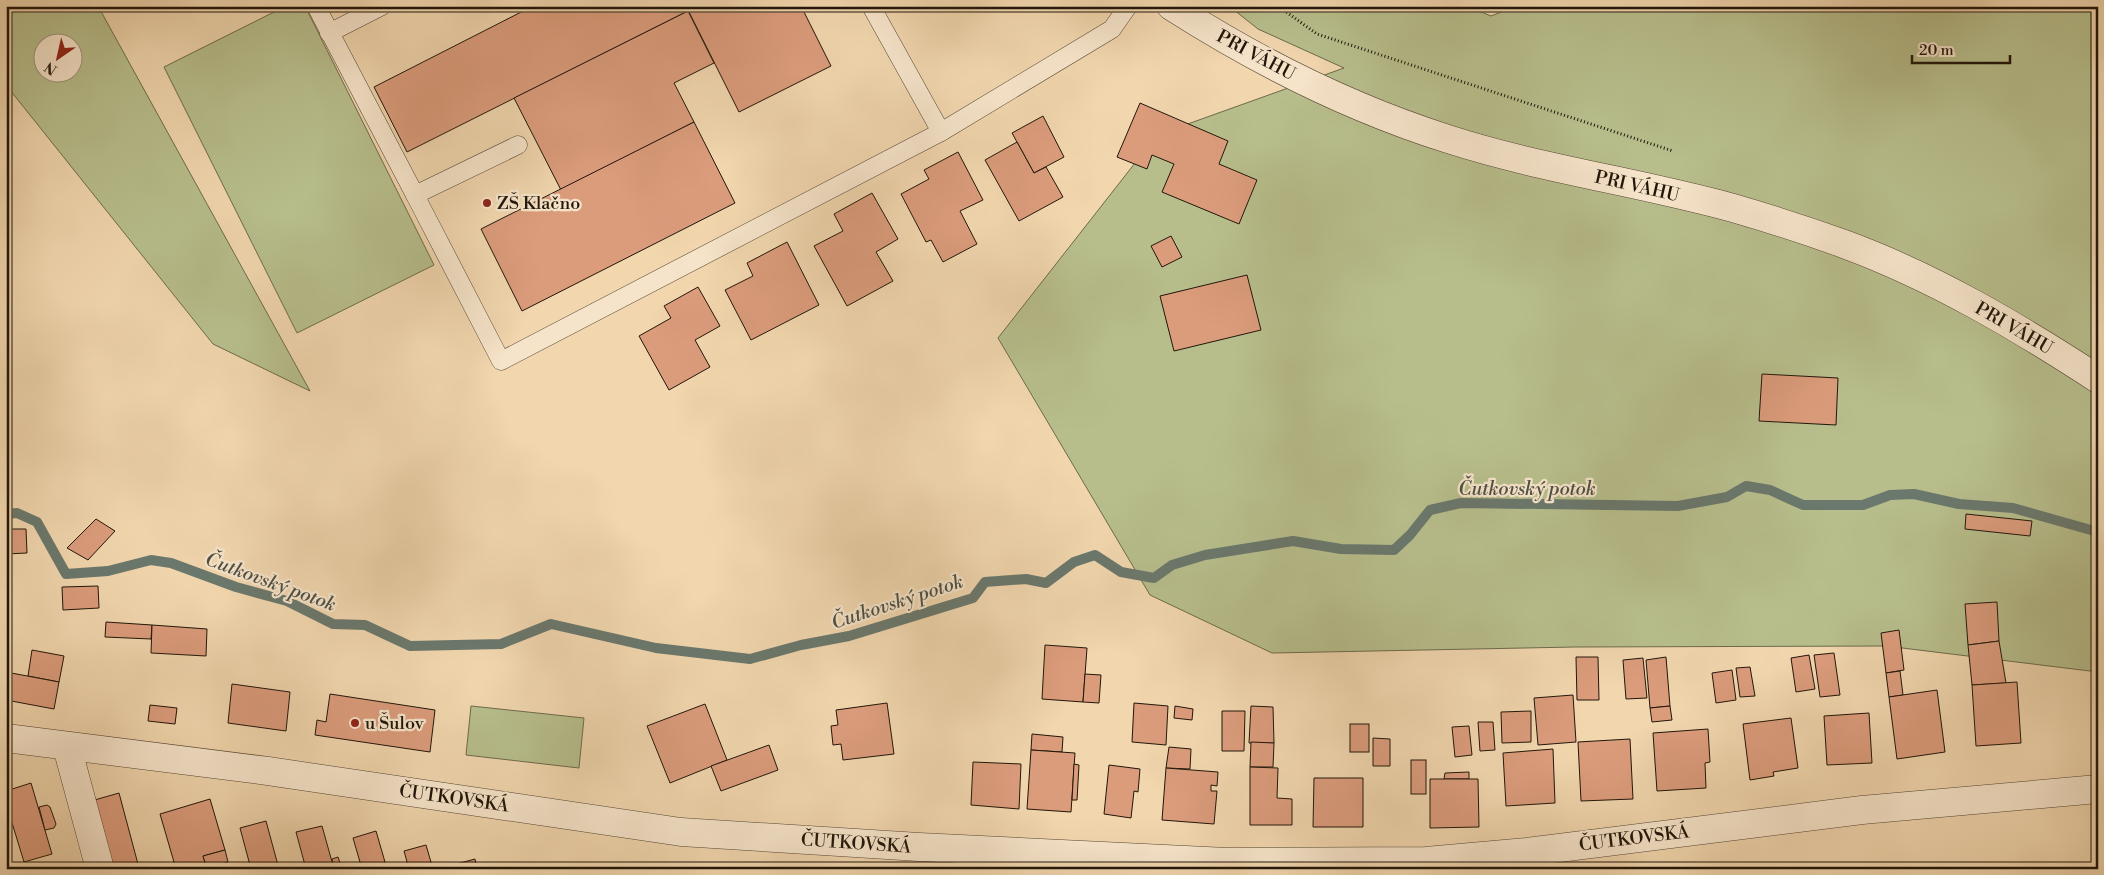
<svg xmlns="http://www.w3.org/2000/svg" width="2104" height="875" font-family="'Libre Bodoni',serif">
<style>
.green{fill:#b7be8c;stroke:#6c6a4b;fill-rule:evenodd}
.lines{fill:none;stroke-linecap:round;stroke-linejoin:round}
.stream{stroke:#6a786d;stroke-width:10}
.building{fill:#db9c7c;stroke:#21160a}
.lane-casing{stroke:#554633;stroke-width:19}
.street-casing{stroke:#554633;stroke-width:29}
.path{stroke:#21160a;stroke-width:3;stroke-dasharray:1 2.5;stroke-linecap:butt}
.lane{stroke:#f6e4ca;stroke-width:18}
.street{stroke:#f6e4ca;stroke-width:28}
.poi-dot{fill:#8f2418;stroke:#f6e4ca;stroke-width:2}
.labels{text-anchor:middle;stroke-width:4.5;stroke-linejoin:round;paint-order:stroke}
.street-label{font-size:18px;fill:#21160a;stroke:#f6e4ca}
.poi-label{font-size:18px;fill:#21160a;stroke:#f6e4ca;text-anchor:start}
.water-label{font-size:19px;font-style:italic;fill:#4c4f44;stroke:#f6e4ca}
</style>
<rect width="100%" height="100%" fill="#f1d6ae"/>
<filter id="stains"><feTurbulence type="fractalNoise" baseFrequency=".004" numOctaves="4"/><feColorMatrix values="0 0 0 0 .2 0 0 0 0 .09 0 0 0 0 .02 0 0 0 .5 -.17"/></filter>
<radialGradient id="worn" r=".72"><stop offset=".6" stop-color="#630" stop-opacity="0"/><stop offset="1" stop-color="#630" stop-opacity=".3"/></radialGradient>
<!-- green -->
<g class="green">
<path d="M6 6H98L310 391 213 344 6 85ZM42 42H72V72H42Z"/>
<polygon points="286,6 305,6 434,265 297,333 164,67"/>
<polygon points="1229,6 1467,6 1491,16 1517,6 2098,6 2098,672 1886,646 1575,647 1272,653 1150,595 998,338 1157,135 1344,68 1258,29"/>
<polygon points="471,706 584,718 579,768 466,755"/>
</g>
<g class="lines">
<!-- stream -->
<polyline class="stream" points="6,514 17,513 37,522 66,574 108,571 151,560 171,563 236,587 287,601 333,624 365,625 410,646 501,644 551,624 656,648 750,659 801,645 849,636 973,598 985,582 1026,579 1046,583 1074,562 1095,555 1121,572 1154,578 1172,565 1205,555 1293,541 1341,549 1394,550 1410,535 1430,510 1461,503 1678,506 1727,497 1746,486 1770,490 1803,505 1863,505 1890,495 1914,494 1959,504 2013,508 2098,532"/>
</g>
<!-- building -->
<g class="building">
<polygon points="533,6 686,6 688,11 407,152 374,87"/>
<polygon points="686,6 801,6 831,66 739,112"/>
<polygon points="688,11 714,63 674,83 694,122 561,190 514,98"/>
<polygon points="1140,103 1228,141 1219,164 1257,180 1239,224 1162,192 1174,164 1152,155 1147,169 1117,157"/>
<polygon points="1043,116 1064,157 1034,173 1012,133"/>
<polygon points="694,122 735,203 522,311 481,229"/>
<polygon points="1017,142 1034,173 1046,167 1063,197 1019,221 985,160"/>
<polygon points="958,152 983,200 960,211 977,244 943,262 931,240 926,242 901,194 929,179 924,170"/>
<polygon points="872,193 898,239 876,252 893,281 847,306 814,246 843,231 834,214"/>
<polygon points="1171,236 1182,257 1162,267 1151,246"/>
<polygon points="787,242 819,305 751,340 725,290 753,276 747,263"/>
<polygon points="1247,275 1261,330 1174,351 1160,296"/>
<polygon points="698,287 720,326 695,340 710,367 669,390 639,336 671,318 664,306"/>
<polygon points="1762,374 1838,378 1836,425 1759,421"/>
<polygon points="1966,514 2032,521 2030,536 1965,529"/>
<polygon points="96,519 115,531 88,560 67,548"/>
<polygon points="6,529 26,529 27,553 6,554"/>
<polygon points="98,586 99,608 63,610 62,587"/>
<polygon points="1997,602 1999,641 1968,645 1965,604"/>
<polygon points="106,622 152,625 151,639 105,637"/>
<polygon points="152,625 207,629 206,656 151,653"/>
<polygon points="1899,630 1904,670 1886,673 1881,633"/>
<polygon points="1999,641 2006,683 1972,685 1968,645"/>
<polygon points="1045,645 1087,648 1083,702 1042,699"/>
<polygon points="32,650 64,656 59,682 28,676"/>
<polygon points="1834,653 1840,695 1820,697 1814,655"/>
<polygon points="1809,655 1815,689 1796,692 1791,658"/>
<polygon points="1576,657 1598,657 1599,700 1577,700"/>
<polygon points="1666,657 1670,706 1650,708 1646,660"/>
<polygon points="1643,658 1647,698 1626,699 1623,660"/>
<polygon points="1750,667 1755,696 1740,697 1736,668"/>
<polygon points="1732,670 1736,700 1716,703 1712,673"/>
<polygon points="1900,671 1903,695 1889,697 1886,673"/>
<polygon points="6,672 59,682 54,709 6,700"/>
<polygon points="1085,674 1101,675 1099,703 1083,702"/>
<polygon points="2017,682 2021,743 1976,746 1972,685"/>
<polygon points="232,684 290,692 286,731 228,723"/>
<polygon points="1937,690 1945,752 1897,759 1889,697"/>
<polygon points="330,694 435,710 430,752 315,735 317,720 326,722"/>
<polygon points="1573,695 1576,742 1538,745 1534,698"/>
<polygon points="887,703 894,754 843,760 841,744 833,745 831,726 838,725 836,710"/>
<polygon points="1134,703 1168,706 1166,745 1132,742"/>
<polygon points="705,704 727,760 670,783 647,726"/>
<polygon points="150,705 177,708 175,724 148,721"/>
<polygon points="1175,706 1193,709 1192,720 1174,718"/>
<polygon points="1251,706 1273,707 1274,743 1249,743"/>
<polygon points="1670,706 1672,720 1652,722 1650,708"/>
<polygon points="1222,711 1245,711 1244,751 1222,751"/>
<polygon points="1531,711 1531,742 1502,743 1501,712"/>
<polygon points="1869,713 1872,763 1827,765 1824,716"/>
<polygon points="1791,718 1798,768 1773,772 1774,776 1750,780 1743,724"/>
<polygon points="1478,722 1493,722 1495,750 1480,751"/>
<rect x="1350" y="724" width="19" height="28"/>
<polygon points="1469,726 1472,755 1455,757 1452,727"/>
<polygon points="1708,729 1710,762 1705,763 1706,788 1657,791 1653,733"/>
<polygon points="1032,734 1063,737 1062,752 1031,750"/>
<polygon points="1373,738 1390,739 1390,766 1373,766"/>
<polygon points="1630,739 1633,799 1581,801 1578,742"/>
<polygon points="1251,742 1274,743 1273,767 1250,767"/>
<polygon points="769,745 778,770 721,791 711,766"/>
<polygon points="1169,747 1191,749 1190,769 1166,768"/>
<polygon points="1553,749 1555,803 1506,806 1503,753"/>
<polygon points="1031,750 1075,753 1071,812 1027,809"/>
<rect x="1411" y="760" width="15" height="34"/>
<polygon points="973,762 1021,764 1019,809 971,805"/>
<polygon points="1074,764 1079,765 1077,800 1072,800"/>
<polygon points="1109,765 1140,769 1138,792 1134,791 1131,818 1104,814"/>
<polygon points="1250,767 1278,768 1277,798 1292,799 1292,825 1250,825"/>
<polygon points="1166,768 1218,772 1217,786 1211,785 1211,791 1217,791 1214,824 1162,820"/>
<polygon points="1469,772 1469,779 1444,779 1445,773"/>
<polygon points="1314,778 1363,778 1363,827 1313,827"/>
<polygon points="1430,779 1478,779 1479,827 1430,828"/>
<polygon points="31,783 52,854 24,862 6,803 6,791"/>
<polygon points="119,793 139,868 137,869 112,869 91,801"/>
<polygon points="210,799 225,850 203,856 207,869 176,869 160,814"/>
<polygon points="47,805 50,807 56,824 54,828 45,830 39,807"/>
<polygon points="266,821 279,869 251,869 240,828"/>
<polygon points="322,826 334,869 306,869 296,832"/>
<polygon points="376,831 387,869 362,869 353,838"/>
<polygon points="426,845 433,869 409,869 404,851"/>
<polygon points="225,850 228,862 207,869 203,856"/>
<polygon points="338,857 342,869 334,869 332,859"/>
<polygon points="475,859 477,869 450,869 449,866"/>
</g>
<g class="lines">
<!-- lane casing -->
<g class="lane-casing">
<g id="lane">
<polyline points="316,6 415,195"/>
<polyline points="329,33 382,6"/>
<polyline points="941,132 1112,29 1128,6"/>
<polyline points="518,145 415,195 501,361 941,132 871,6"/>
</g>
</g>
<!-- street casing -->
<g class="street-casing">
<g id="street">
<path d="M1171 6C1257 61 1350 108 1448 139 1541 169 1639 182 1733 208 1771 219 1808 231 1844 244 1934 277 2018 327 2098 379"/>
<polyline points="6,738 268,771 681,832 919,847 1227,862 1426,861 1527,852 1862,810 2098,789"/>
<polyline points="67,747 100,869"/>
</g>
</g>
<!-- path -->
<polyline class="path" points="1278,6 1317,34 1673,151"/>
<!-- lane -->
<use href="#lane" class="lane"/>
<!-- street -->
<use href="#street" class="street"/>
</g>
<!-- markers -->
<g class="poi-dot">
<circle cx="487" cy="203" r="5"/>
<circle cx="355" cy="723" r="5"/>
</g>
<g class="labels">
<!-- street labels -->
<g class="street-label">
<text transform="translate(1256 55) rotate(28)" y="6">PRI VÁHU</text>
<text transform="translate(1637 186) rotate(13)" y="6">PRI VÁHU</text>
<text transform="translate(2014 328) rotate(30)" y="6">PRI VÁHU</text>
<text transform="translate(454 798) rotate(8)" y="6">ČUTKOVSKÁ</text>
<text transform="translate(1634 838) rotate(-7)" y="6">ČUTKOVSKÁ</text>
<text transform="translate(856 843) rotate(4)" y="6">ČUTKOVSKÁ</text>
</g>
<!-- poi labels -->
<g class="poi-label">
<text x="497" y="209">ZŠ Klačno</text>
<text x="365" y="729">u Šulov</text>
</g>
<!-- water labels -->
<g class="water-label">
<text x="1527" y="495">Čutkovský potok</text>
<text transform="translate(271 581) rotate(20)" y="7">Čutkovský potok</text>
<text transform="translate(897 601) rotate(-18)" y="7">Čutkovský potok</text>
</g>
</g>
<!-- margin -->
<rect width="2104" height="875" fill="none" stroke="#f1d6ae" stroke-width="25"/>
<rect x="8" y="8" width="2089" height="860" fill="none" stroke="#21160a" stroke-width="2.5"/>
<rect x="12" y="12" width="2079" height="850" fill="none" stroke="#21160a"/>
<!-- north arrow -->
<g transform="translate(58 58) rotate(214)"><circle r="24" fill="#f6e4ca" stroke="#a1927d"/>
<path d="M0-4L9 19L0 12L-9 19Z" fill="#8f2418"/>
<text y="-8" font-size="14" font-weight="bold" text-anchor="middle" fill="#21160a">N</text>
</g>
<!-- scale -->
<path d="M1912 55v8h98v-8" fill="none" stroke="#21160a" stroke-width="2.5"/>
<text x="1919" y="55" font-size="15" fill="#21160a" stroke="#f6e4ca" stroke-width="4" paint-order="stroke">20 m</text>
<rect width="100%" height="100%" filter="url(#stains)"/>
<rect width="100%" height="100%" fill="url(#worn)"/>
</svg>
